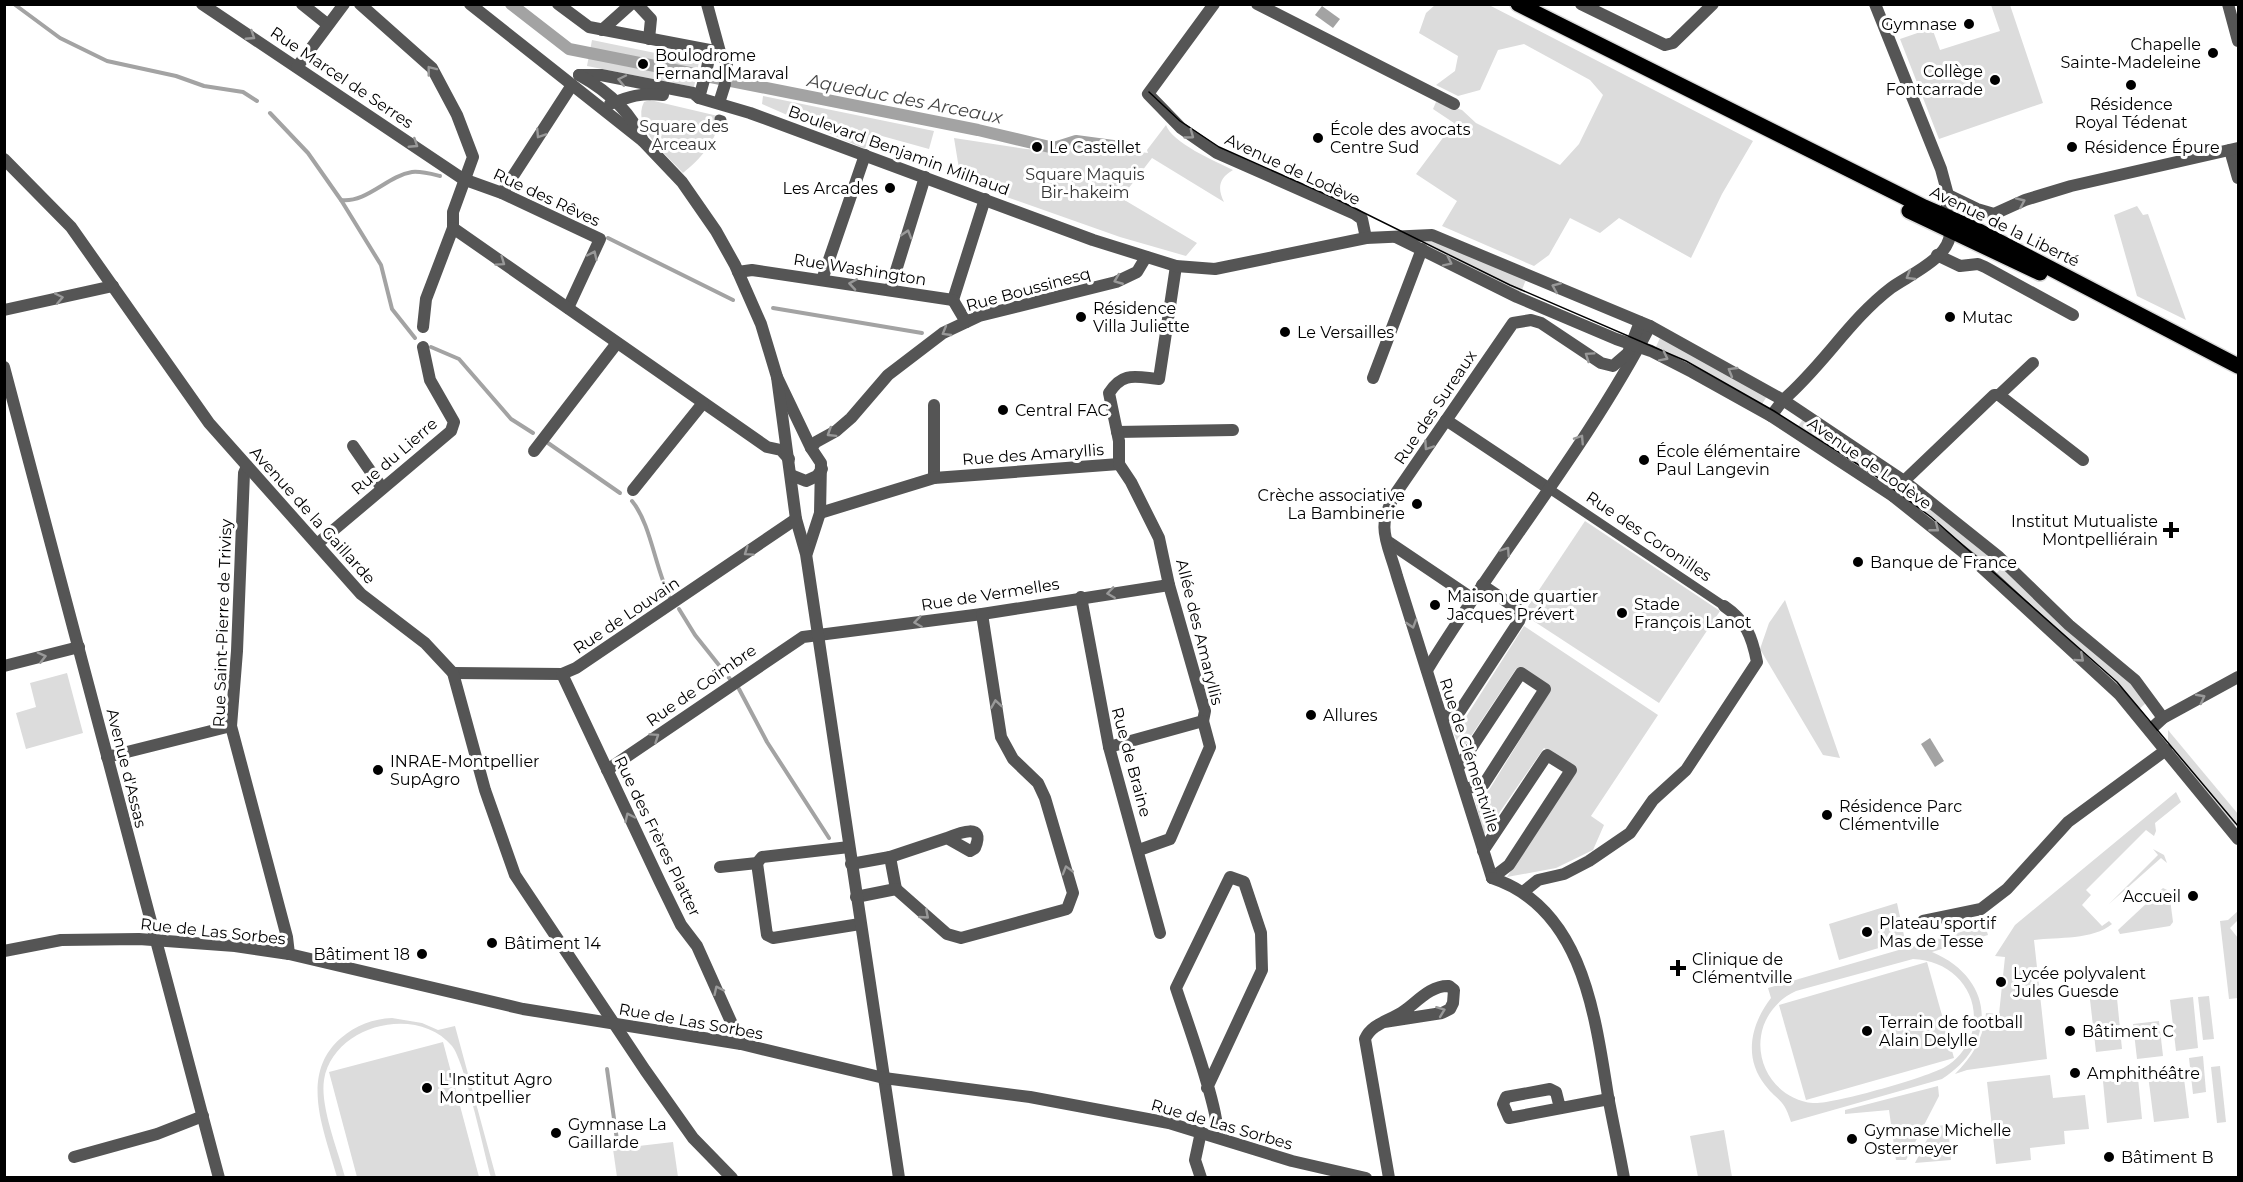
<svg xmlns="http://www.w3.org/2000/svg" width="2243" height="1182" font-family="Montserrat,sans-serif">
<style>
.green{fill:#dcdcdc;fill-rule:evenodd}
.water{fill:#a3a3a3}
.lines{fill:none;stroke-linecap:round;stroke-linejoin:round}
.stream{stroke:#a3a3a3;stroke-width:4}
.canal{stroke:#a3a3a3;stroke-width:12}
.primary-casing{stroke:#dbdbdb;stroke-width:18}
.pedestrian{stroke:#555;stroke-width:9}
.minor{stroke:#555;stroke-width:12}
.tertiary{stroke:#555;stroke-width:12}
.primary{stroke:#000;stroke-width:15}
.tram{stroke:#000;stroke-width:1.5}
.oneway{stroke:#999}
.poi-dot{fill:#000;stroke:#fff;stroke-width:2}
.labels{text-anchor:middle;stroke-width:6;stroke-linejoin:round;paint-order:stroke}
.poi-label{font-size:16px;fill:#000;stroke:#fff;text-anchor:start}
.street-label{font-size:16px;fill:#000;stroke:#fff}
.park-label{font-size:16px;fill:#333;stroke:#fff}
.water-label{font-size:18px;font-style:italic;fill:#444;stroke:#fff}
</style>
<rect width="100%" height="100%" fill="#fff"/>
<!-- green -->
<g class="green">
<polygon points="1435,5 1489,5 1753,141 1722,194 1691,258 1619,218 1600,233 1570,218 1549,255 1534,266 1442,226 1457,201 1416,174 1454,123 1433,109 1436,102 1462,110 1476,123 1560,165 1579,144 1603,95 1590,80 1524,44 1498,50 1480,90 1458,96 1436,85 1455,71 1458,56 1419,33 1426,13"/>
<polygon points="1991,5 2010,5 2043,103 1939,139 1900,39 1932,28 1940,50 2000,31"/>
<polygon points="592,40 699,62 694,87 587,66"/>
<polygon points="763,96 934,131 929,149 882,136 869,135 865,149 762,104"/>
<path d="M650 100 718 116C721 138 698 161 683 173 667 155 631 127 644 102Z"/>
<path d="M1166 125C1172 143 1215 161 1233 170 1219 178 1217 188 1224 202L1152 158 1121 198 1197 243 1186 256 1120 237 961 181 954 138 1026 149 1061 152 1078 144 1148 153 1147 150Z"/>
<polygon points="2137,206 2143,215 2148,214 2186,320 2137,296 2114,215"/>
<polygon points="1406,237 1432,239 1527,277 1520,295"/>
<polygon points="1660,338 1748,383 1767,396 1761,406 1655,349"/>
<polygon points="1803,419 1894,479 1887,488 1797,428"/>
<polygon points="1908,489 1988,554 1981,563 1901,498"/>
<polygon points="1585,521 1720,611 1659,703 1523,614"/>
<polygon points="2002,567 2126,678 2146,703 2137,711 1995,575"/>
<polygon points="1785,600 1840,758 1823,755 1760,649 1769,623"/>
<polygon points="1524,626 1658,715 1591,816 1604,825 1593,850 1556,868 1507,877 1574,774 1573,766 1544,748 1484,835 1474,797 1489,790 1550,691 1516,669 1461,751 1450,724 1464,720"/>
<polygon points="67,673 83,733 26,749 16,713 36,707 30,683"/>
<polygon points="2168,730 2238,814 2238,822 2232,827 2168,746"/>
<path d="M2176 792 2181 802 2155 823 2156 831 2154 836 2146 830 2086 890 2091 895 2082 905 2102 926 2109 921 2112 924C2093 940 2058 937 2034 940L2047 1059 1967 1070 1955 1074C1973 1056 1983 1039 1986 1013L1999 1014 2005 957 1995 956 2015 925Z"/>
<polygon points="2153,849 2164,855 2167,863 2161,858 2109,904 2158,855"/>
<polygon points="2163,888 2169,891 2173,922 2170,926 2120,934 2118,930"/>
<polygon points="1897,903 1905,940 1839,960 1829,924"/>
<polygon points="2238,911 2238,920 2230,928 2238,938 2238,998 2229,999 2220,921 2228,920"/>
<path d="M1985 925 1988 935 1932 952C1994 978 1999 1043 1942 1079L1791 1122C1783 1097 1779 1103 1765 1085 1743 1057 1751 1024 1771 998L1768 988ZM1913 959C1953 960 1984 995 1971 1036 1966 1049 1956 1061 1945 1067 1928 1077 1831 1105 1813 1103 1780 1100 1756 1069 1761 1036 1764 1016 1778 999 1796 991Z"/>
<polygon points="1927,962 1954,1058 1806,1100 1779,1005"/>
<polygon points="2116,988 2122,1049 2096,1052 2089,991"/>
<polygon points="2209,996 2214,1039 2203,1040 2198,997"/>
<polygon points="2193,997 2198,1048 2176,1051 2170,1000"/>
<path d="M392 1018 422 1023 438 1030 455 1026 496 1177H491C484 1152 465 1062 452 1046 417 1004 333 1025 324 1080 320 1107 338 1150 345 1177H337C325 1132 298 1075 341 1038 356 1025 373 1019 392 1018Z"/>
<polygon points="2159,1021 2163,1056 2137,1059 2133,1024"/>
<polygon points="443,1042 479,1177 357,1177 329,1072"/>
<polygon points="2203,1056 2206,1092 2193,1094 2189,1058"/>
<polygon points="2220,1066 2226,1122 2217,1123 2211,1067"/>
<polygon points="2137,1068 2142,1119 2107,1123 2102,1071"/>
<polygon points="2183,1071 2189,1118 2154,1122 2148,1075"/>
<polygon points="2050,1075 2053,1098 2085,1095 2089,1129 2064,1131 2065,1144 2030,1148 2031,1160 1996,1164 1987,1082"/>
<polygon points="1938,1086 1939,1096 1906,1160 1896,1160 1889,1110 1845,1114 1845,1110"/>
<polygon points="1948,1125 1951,1160 1915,1163 1934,1126"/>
<polygon points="1724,1130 1732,1177 1698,1177 1690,1136"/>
<polygon points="673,1142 678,1177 617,1177 613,1149"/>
</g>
<!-- water -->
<g class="water">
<polygon points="1322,6 1340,19 1333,28 1315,15"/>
<polygon points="1930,738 1944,761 1935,767 1921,744"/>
</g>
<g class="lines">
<!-- stream -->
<g class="stream">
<polyline points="14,4 60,38 107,61 176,76 204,86 243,92 257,101"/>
<polyline points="270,113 308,153 341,200 381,265 392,309 415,338"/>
<path d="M341 200C367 203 387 176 412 172 421 171 432 174 440 176"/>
<polyline points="608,238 733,300"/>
<polyline points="773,308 922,333"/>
<polyline points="431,347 459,359 511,419 533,433"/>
<polyline points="548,443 620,493"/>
<path d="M632 501C651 524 655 568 670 598"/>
<polyline points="679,609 695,635 730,679"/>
<polyline points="739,689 767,742 829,838"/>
<polyline points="607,1069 617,1140"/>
</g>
<!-- canal -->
<polyline class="canal" points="511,4 569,49 978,130 1054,148 1076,141 1128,148"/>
<!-- primary casing -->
<g class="primary-casing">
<g id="primary">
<polyline points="1518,4 1924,207 1975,229 2238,366"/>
<polyline points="1909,211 2040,273"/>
</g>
</g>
<!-- pedestrian -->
<g class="pedestrian">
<polyline points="719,119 722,120"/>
<polyline points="1548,488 1724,606"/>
</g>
<!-- minor -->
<g class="minor">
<polyline points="202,4 463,179 502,193 600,239 568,308"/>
<polyline points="302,4 327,24"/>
<polyline points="360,4 432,68 457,115 473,157 453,212 453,228 426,299 423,327"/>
<polyline points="558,4 589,27 720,52"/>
<polyline points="637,4 651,19 649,39"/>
<polyline points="707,4 720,52 727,63 726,77"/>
<polyline points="1214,4 1148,94 1181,128 1217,153 1355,214 1362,219 1366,238"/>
<polyline points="1257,4 1454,104"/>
<polyline points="1581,4 1665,45 1673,43 1713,4"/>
<polyline points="1875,4 1941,169 1948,195 1946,215"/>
<polyline points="2228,4 2238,41"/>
<polyline points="602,30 631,4"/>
<polyline points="297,67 344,4"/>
<polyline points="706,73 709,58 720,52"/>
<polyline points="699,98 704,80"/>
<polyline points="719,103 725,84"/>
<polyline points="2230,150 2238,178"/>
<polyline points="502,193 572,85"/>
<polyline points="1948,195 1977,209 1994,214 2025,200 2071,186 2238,148"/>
<polyline points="453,228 767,447 781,450 789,459"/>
<polyline points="1937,255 1960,266 1978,264 1985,267 2073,315"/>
<polyline points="738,272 752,270 953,300"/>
<polyline points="822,280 865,155"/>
<polyline points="890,290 925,177"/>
<polyline points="953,300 985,199"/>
<polyline points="953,300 966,322"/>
<polyline points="4,310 113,286"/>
<polyline points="1373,378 1422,249"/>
<polyline points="1999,395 2033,363"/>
<polyline points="1771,416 1783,400 1904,481 1999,557 2069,625 2135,680 2163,718"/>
<polyline points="1446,420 1548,488"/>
<polyline points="1117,432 1233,430"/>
<polyline points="353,446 382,488"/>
<polyline points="534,451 617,343"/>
<path d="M1119 464V441L1109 393C1123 371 1136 377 1159 379L1176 266"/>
<polyline points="247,466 244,473 237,651 231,726 287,937 289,954"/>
<polyline points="934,478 934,405"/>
<polyline points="633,490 703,403"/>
<polyline points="1893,496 1904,481 1994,395 1999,395 2083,460"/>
<polyline points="820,513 934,478 1119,464"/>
<polyline points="1387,541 1473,599"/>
<polyline points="317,544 451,431 454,422 430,380 423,347"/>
<polyline points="1081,597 1109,747 1160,933"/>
<polyline points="4,666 79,647"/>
<path d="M1427 670C1498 554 1587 447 1650 326"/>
<polyline points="453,673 562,674 576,668 796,519"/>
<polyline points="562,674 660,882 681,925 697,946 741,1044"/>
<polyline points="1443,717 1460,711 1519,621 1522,612 1482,585"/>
<polyline points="1109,747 1203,721 1205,711 1169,585 1159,538 1131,482 1119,464"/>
<polyline points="107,757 231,726"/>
<polyline points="1458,768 1521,673 1545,689 1484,784 1465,789"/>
<polyline points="607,770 803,637 982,614 1169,585"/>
<polyline points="1139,850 1170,839 1210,747 1203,721"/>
<polyline points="1483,851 1547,755 1571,770 1509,865 1492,878"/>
<polyline points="890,857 896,889"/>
<polyline points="757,863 767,935 773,938 860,924"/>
<path d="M851 864 890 857 947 838 970 851 975 848C986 822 959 833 947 838"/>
<polyline points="720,867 757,863 762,857 849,847"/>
<path d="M1492 878 1397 576C1387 540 1375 528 1396 493L1513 323 1531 320 1541 323 1601 363 1613 366 1628 353 1640 322"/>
<path d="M1492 878C1583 908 1595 1016 1608 1096 1613 1123 1619 1150 1624 1178"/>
<path d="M1523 892 1538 880 1564 874 1589 861 1630 833 1653 800 1686 770 1757 662C1752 636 1746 621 1724 606"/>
<polyline points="856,897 896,889 947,934 961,938 1067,909 1073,893 1045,798 1038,783 1013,759 1001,737 982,614"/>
<polyline points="1923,921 1981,909 2007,889 2068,822 2166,750"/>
<path d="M1384 1022 1442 1013 1450 1009 1453 1003 1454 990 1449 986C1431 985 1417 1002 1404 1011 1390 1021 1372 1023 1365 1039L1389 1178"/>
<path d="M1207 1088 1262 970 1261 933 1244 882 1230 877 1176 988C1185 1016 1222 1116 1217 1137"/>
<polyline points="1560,1108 1556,1092 1550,1089 1506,1097 1503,1104 1509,1118 1609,1099"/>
<polyline points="74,1157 157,1134 203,1116"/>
<polyline points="1201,1178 1195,1160 1201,1132"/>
</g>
<!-- tertiary -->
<g class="tertiary">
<polyline points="470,4 643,141 682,182 716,231 735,265 761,324 777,377 811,448 821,463 820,513 807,553"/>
<path d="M579 75H601L693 93 699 98 750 113 1093 240 1176 266 1215 269 1366 238 1432 235 1650 326 1783 400C1822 367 1850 319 1891 288 1910 274 1958 255 1949 225"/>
<path d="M579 75C606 90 631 111 643 141"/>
<path d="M610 104C628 97 642 92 663 95"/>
<polyline points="4,159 71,227 209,423 361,594 425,643 453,673 485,790 515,875 645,1070 693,1138 732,1178"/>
<polyline points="1396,237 1517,297 1616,339 1651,351 1692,372 1771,416 1893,496 1978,564 2119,694 2238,839"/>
<polyline points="4,367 219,1178"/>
<polyline points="777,377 796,519 806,554 899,1178"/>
<polyline points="811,448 816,442 836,431 851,418 888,375 943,333 979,316 1116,282 1137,272 1146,257"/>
<polyline points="791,475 806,481 817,476 822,469"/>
<polyline points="2150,730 2163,718 2238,677"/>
<polyline points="4,951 61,940 139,939 235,946 289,954 523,1009 741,1044 884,1078 1030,1097 1169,1123 1292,1161 1366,1178"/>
</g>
<!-- primary -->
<use href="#primary" class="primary"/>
<!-- tram -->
<polyline class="tram" points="1149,92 1180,121 1219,147 1334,198 1510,285 1686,361 1774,411 1873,474 1931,517 2117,682 2238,826"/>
</g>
<!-- one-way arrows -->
<defs><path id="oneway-chevron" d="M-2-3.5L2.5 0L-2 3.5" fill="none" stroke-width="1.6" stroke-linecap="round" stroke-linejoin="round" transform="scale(1.5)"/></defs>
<g class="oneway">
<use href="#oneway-chevron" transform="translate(251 36) rotate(33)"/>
<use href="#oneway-chevron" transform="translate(431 70) rotate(-128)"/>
<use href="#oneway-chevron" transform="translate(622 80) rotate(-168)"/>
<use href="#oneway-chevron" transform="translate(540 134) rotate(123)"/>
<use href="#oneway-chevron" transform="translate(1190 135) rotate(36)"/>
<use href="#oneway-chevron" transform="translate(414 144) rotate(33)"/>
<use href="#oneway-chevron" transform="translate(2021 202) rotate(-24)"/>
<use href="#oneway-chevron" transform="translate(907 234) rotate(-73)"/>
<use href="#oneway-chevron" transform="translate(593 255) rotate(-65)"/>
<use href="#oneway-chevron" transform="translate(501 262) rotate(35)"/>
<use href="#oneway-chevron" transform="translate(1448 262) rotate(26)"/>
<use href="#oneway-chevron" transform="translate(1910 276) rotate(149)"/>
<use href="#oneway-chevron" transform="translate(1118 280) rotate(158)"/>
<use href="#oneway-chevron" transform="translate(853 284) rotate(-171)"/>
<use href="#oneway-chevron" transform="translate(1556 287) rotate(-157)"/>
<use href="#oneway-chevron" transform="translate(59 298) rotate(-12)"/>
<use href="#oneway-chevron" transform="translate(946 332) rotate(150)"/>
<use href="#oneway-chevron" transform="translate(1589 356) rotate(-146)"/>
<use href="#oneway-chevron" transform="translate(1664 357) rotate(27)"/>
<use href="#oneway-chevron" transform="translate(1732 371) rotate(-150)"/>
<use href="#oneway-chevron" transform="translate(831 433) rotate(148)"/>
<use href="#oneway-chevron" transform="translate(1580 439) rotate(-57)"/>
<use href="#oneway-chevron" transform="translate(1428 446) rotate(124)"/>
<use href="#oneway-chevron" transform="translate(1935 528) rotate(38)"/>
<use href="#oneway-chevron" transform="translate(1506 551) rotate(-56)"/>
<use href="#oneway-chevron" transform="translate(748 552) rotate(145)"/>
<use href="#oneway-chevron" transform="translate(1111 593) rotate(172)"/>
<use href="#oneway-chevron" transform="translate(918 622) rotate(172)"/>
<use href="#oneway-chevron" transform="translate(1412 624) rotate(73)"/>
<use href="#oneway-chevron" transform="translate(42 657) rotate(-14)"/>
<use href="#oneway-chevron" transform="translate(2080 658) rotate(41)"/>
<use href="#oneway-chevron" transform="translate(2201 698) rotate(-28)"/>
<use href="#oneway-chevron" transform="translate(996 704) rotate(-99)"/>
<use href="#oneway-chevron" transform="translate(655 737) rotate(-34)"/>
<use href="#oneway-chevron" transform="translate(629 817) rotate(-115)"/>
<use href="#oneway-chevron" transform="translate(1067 870) rotate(-106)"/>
<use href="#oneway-chevron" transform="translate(925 915) rotate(41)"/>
<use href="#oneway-chevron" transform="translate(718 990) rotate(-115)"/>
<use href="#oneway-chevron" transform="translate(1441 1011) rotate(-21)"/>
</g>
<!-- markers -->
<g class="poi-dot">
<circle cx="1969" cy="24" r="6"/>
<circle cx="2213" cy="53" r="6"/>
<circle cx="643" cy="64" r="6"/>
<circle cx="1995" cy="80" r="6"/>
<circle cx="2131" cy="85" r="6"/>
<circle cx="1318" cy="138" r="6"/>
<circle cx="1037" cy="147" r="6"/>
<circle cx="2072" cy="147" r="6"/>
<circle cx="890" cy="188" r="6"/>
<circle cx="1081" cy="317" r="6"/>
<circle cx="1950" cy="317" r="6"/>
<circle cx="1285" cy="332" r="6"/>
<circle cx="1003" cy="410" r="6"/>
<circle cx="1644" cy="460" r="6"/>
<circle cx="1417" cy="504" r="6"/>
<path d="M2168 521h6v6h6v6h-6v6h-6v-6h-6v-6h6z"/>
<circle cx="1858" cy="562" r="6"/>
<circle cx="1435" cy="605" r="6"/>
<circle cx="1622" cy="613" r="6"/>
<circle cx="1311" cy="715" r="6"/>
<circle cx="378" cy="770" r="6"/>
<circle cx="1827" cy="815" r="6"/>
<circle cx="2193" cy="896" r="6"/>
<circle cx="1867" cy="932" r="6"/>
<circle cx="492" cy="943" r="6"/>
<circle cx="422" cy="954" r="6"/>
<path d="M1675 959h6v6h6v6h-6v6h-6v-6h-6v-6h6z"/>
<circle cx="2001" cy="982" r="6"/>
<circle cx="1867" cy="1031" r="6"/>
<circle cx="2070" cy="1031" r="6"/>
<circle cx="2075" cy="1073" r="6"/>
<circle cx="427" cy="1088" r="6"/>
<circle cx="556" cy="1133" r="6"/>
<circle cx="1852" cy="1139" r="6"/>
<circle cx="2109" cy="1157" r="6"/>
</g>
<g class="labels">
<!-- poi labels -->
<g class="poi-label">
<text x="1957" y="30" text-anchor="end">Gymnase</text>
<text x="2201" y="50" text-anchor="end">Chapelle<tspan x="2201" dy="18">Sainte-Madeleine</tspan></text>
<text x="655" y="61">Boulodrome<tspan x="655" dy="18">Fernand Maraval</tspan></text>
<text x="1983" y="77" text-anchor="end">Collège<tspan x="1983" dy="18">Fontcarrade</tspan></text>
<text x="2131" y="110" text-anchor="middle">Résidence<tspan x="2131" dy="18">Royal Tédenat</tspan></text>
<text x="1330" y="135">École des avocats<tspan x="1330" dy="18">Centre Sud</tspan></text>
<text x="1049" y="153">Le Castellet</text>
<text x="2084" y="153">Résidence Épure</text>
<text x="878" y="194" text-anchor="end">Les Arcades</text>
<text x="1093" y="314">Résidence<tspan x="1093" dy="18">Villa Juliette</tspan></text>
<text x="1962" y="323">Mutac</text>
<text x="1297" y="338">Le Versailles</text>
<text x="1015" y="416">Central FAC</text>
<text x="1656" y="457">École élémentaire<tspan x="1656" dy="18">Paul Langevin</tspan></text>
<text x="1405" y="501" text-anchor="end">Crèche associative<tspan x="1405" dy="18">La Bambinerie</tspan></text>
<text x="2158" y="527" text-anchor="end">Institut Mutualiste<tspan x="2158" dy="18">Montpelliérain</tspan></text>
<text x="1870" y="568">Banque de France</text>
<text x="1447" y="602">Maison de quartier<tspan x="1447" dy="18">Jacques Prévert</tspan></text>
<text x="1634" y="610">Stade<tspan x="1634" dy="18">François Lanot</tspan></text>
<text x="1323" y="721">Allures</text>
<text x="390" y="767">INRAE-Montpellier<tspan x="390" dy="18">SupAgro</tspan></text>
<text x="1839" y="812">Résidence Parc<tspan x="1839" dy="18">Clémentville</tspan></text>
<text x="2181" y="902" text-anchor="end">Accueil</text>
<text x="1879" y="929">Plateau sportif<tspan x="1879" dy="18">Mas de Tesse</tspan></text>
<text x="504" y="949">Bâtiment 14</text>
<text x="410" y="960" text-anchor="end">Bâtiment 18</text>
<text x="1692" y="965">Clinique de<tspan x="1692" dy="18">Clémentville</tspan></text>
<text x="2013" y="979">Lycée polyvalent<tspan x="2013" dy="18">Jules Guesde</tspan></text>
<text x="1879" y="1028">Terrain de football<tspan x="1879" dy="18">Alain Delylle</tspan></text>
<text x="2082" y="1037">Bâtiment C</text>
<text x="2087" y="1079">Amphithéâtre</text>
<text x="439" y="1085">L'Institut Agro<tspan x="439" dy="18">Montpellier</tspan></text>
<text x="568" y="1130">Gymnase La<tspan x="568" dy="18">Gaillarde</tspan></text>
<text x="1864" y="1136">Gymnase Michelle<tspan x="1864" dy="18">Ostermeyer</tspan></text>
<text x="2121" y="1163">Bâtiment B</text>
</g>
<!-- street labels -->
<g class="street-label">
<text transform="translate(342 77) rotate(34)" y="6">Rue Marcel de Serres</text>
<text transform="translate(899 150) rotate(20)" y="6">Boulevard Benjamin Milhaud</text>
<text transform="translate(1293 169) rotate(25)" y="6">Avenue de Lodève</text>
<text transform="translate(547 197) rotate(25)" y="6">Rue des Rêves</text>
<text transform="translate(2005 226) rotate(26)" y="6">Avenue de la Liberté</text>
<text transform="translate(860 269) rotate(9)" y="6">Rue Washington</text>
<text transform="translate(1028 289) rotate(-15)" y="6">Rue Boussinesq</text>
<text transform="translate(1435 407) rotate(-56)" y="6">Rue des Sureaux</text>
<text transform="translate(1033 454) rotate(-4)" y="6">Rue des Amaryllis</text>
<text transform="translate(394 456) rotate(-41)" y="6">Rue du Lierre</text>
<text transform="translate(1870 463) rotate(35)" y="6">Avenue de Lodève</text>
<text transform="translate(313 515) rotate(48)" y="6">Avenue de la Gaillarde</text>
<text transform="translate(1649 536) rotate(34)" y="6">Rue des Coronilles</text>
<text transform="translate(990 594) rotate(-9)" y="6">Rue de Vermelles</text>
<text transform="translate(626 615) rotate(-34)" y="6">Rue de Louvain</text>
<text transform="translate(222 623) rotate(-88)" y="6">Rue Saint-Pierre de Trivisy</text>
<text transform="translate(1200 632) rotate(76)" y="6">Allée des Amaryllis</text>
<text transform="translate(701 685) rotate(-35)" y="6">Rue de Coïmbre</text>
<text transform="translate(1470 755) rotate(72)" y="6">Rue de Clémentville</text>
<text transform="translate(1132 762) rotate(75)" y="6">Rue de Braine</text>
<text transform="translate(127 768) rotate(76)" y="6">Avenue d'Assas</text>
<text transform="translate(658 836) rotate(64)" y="6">Rue des Frères Platter</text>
<text transform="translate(213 931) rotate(6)" y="6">Rue de Las Sorbes</text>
<text transform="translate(691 1021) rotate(10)" y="6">Rue de Las Sorbes</text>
<text transform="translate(1222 1124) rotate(16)" y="6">Rue de Las Sorbes</text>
</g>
<!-- park labels -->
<g class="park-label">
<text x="684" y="132">Square des<tspan x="684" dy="18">Arceaux</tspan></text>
<text x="1085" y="180">Square Maquis<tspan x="1085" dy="18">Bir-hakeim</tspan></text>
</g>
<!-- water labels -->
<g class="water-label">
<text transform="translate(905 99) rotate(11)" y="6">Aqueduc des Arceaux</text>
</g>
</g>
<!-- border -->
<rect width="2243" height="1182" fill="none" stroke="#000000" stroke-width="12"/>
</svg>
